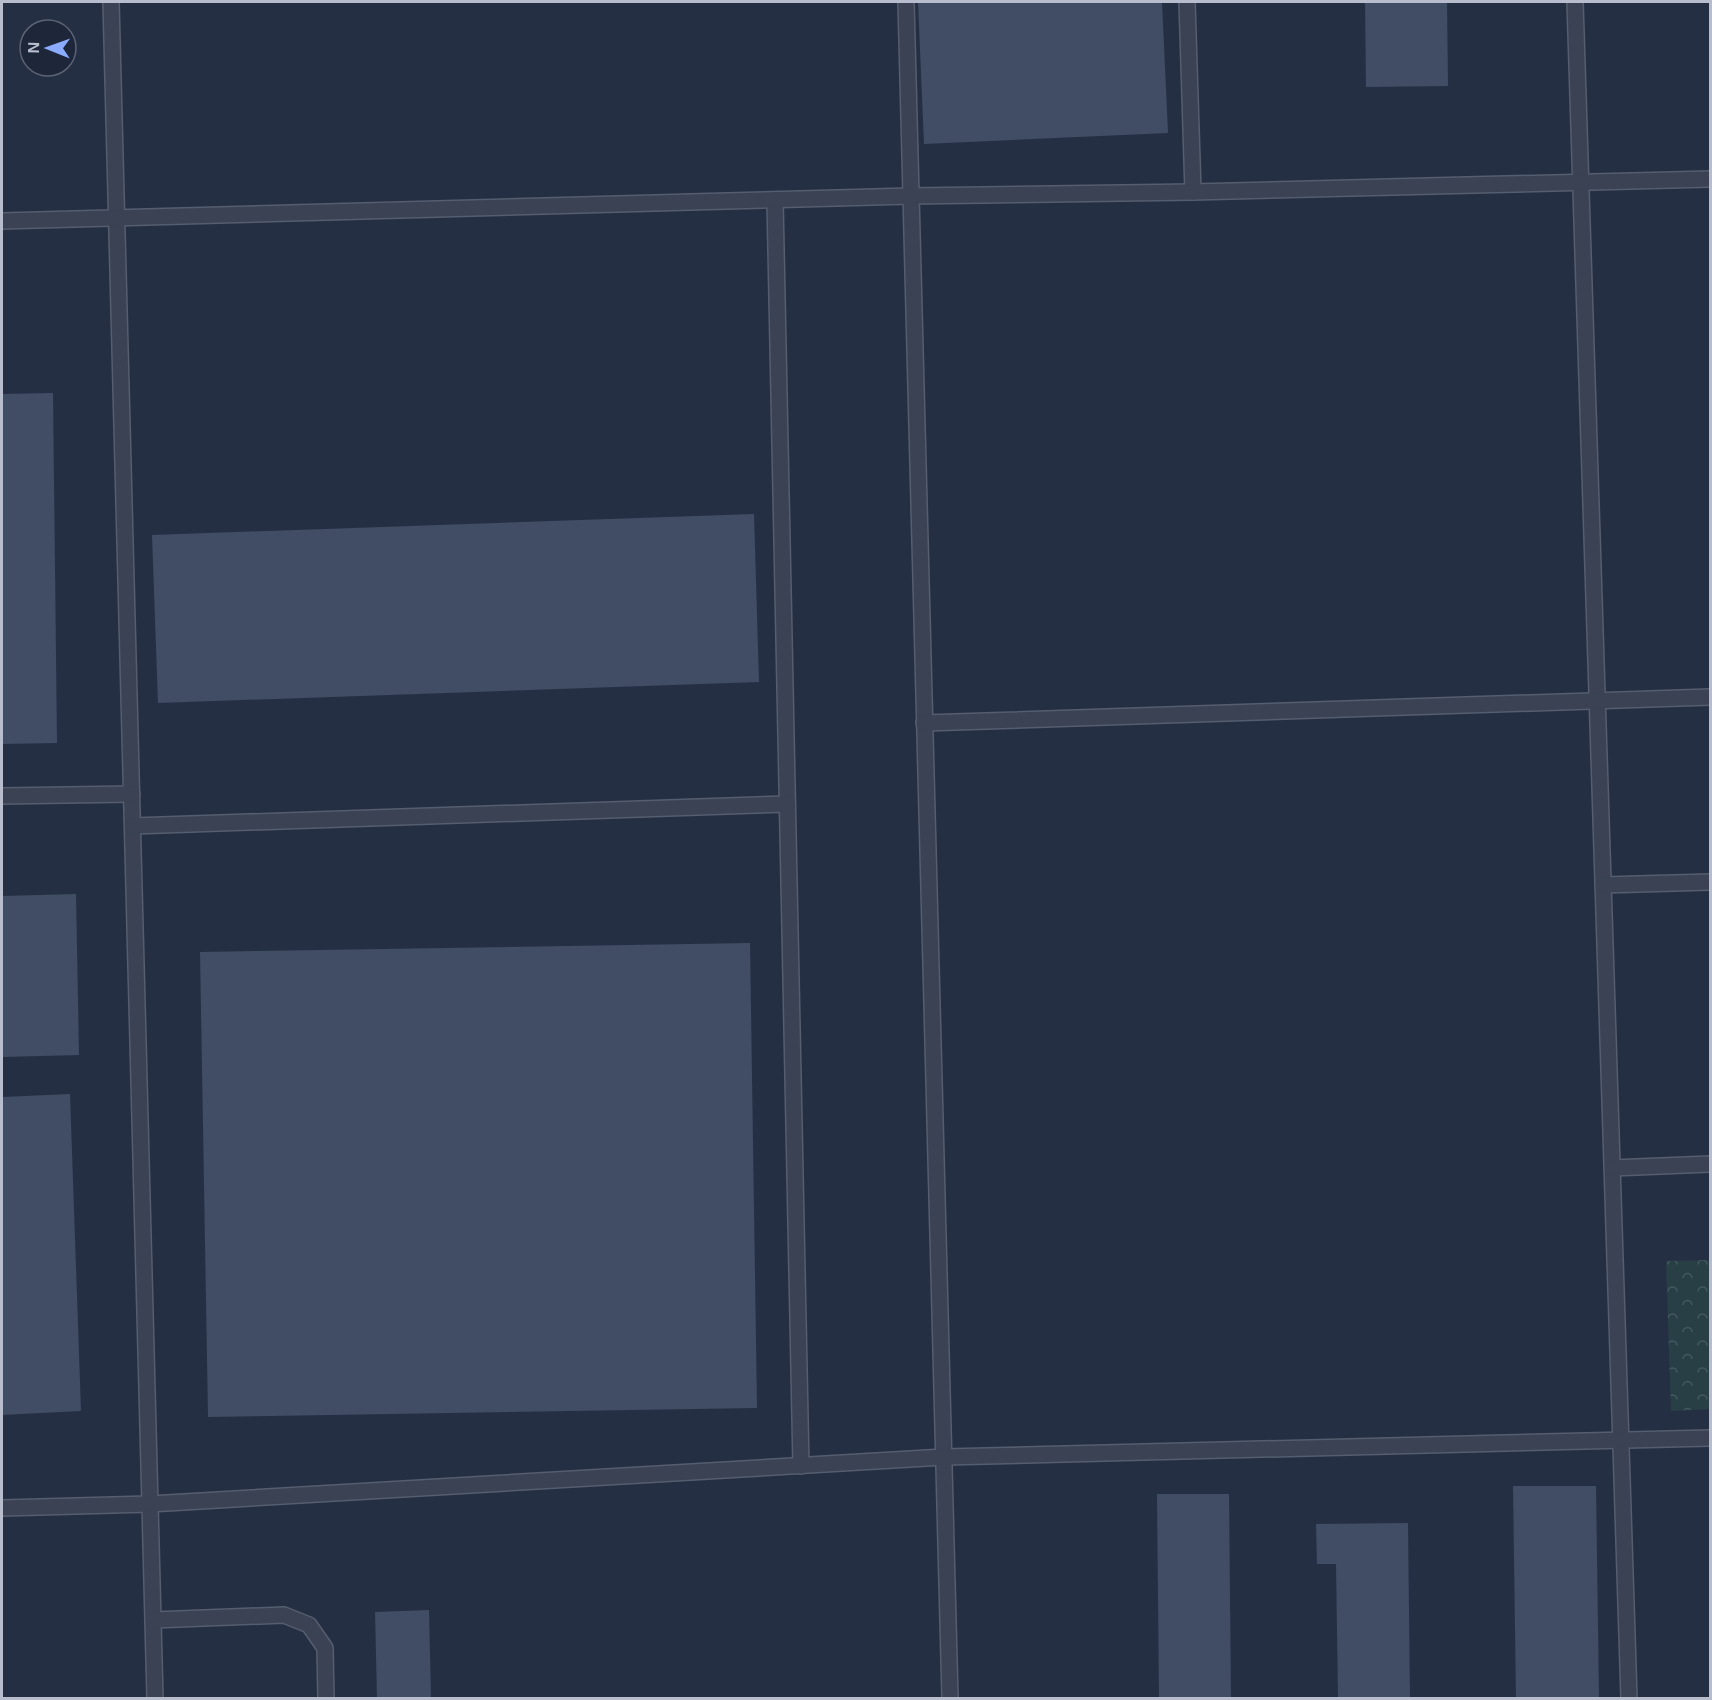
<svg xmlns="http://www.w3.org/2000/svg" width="1712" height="1700" font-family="Arial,sans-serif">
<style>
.park{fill:url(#park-crowns)}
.building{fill:#414d64}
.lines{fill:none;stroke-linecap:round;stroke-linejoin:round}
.service-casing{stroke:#555d6e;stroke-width:18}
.service{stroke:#3a4254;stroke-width:15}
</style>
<defs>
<pattern id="park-crowns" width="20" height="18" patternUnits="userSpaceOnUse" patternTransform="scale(1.5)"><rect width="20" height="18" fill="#273f45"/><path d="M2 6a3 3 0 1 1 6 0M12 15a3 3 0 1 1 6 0" fill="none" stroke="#44595f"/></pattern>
</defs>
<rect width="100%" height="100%" fill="#252f44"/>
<!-- park -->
<polygon class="park" points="1710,1260 1710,1409 1671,1411 1666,1261"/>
<!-- building -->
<g class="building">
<polygon points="918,2 1162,2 1168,133 924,144"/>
<polygon points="1365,2 1447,2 1448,86 1366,87"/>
<polygon points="53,393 57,743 2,744 2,394"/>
<polygon points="754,514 759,682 158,703 152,535"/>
<polygon points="76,894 79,1055 2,1057 2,896"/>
<polygon points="750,943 757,1408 208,1417 200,952"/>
<polygon points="70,1094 81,1411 2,1415 2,1097"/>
<polygon points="1513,1486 1596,1486 1599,1698 1516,1698"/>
<polygon points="1157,1494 1229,1494 1231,1698 1159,1698"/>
<polygon points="1408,1523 1410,1698 1338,1698 1336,1564 1317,1564 1316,1524"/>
<polygon points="429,1610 431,1698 377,1698 375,1612"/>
</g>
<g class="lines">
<!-- service casing -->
<g class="service-casing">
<g id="service">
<polyline points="111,2 155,1698"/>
<polyline points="906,2 950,1698"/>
<polyline points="1187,2 1193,192"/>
<polyline points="1575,2 1629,1698"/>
<polyline points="775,200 801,1466"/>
<polyline points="2,221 911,196 1193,192 1710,179"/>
<polyline points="924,723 1710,697"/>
<polyline points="2,796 132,794"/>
<polyline points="133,826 787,804"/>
<polyline points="1603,885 1710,882"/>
<polyline points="1612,1168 1710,1164"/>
<polyline points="2,1508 150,1504 944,1457 1710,1438"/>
<polyline points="153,1620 284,1615 309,1625 325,1648 326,1698"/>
</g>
</g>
<!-- service -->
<use href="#service" class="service"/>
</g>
<!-- border -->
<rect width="1712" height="1700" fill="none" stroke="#b7bdcd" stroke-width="6"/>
<!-- north arrow -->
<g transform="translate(48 48) rotate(271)"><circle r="28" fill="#1e2739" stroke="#5b6374" stroke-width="1.5"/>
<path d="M0-4.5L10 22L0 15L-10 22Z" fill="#8babff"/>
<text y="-9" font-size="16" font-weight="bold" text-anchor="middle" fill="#b7bdcd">N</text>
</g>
</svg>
